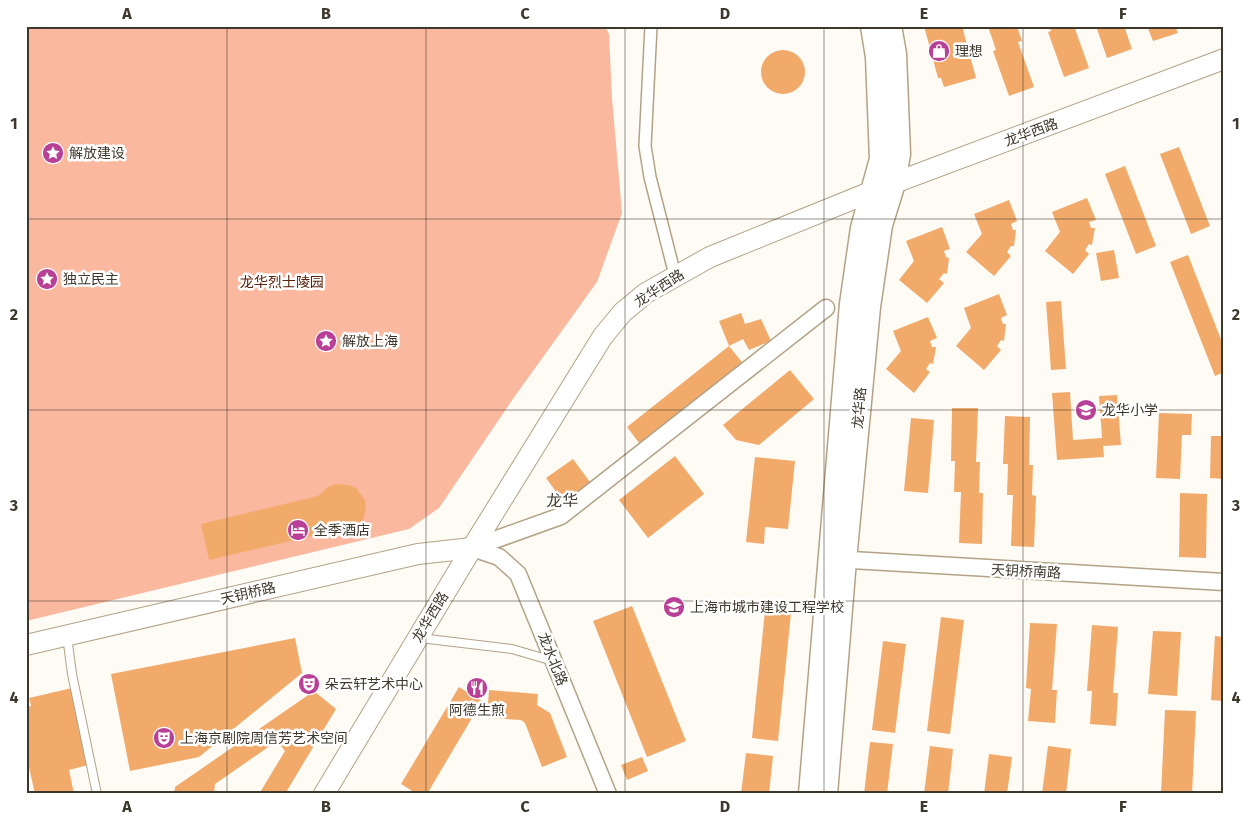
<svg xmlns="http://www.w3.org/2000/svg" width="1250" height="820" font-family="'Fira Sans','Noto Sans SC',sans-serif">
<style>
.green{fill:#fab89f}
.building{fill:#f2aa6b}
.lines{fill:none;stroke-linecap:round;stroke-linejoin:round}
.service-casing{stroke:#b3a286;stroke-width:10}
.pedestrian-casing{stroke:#b3a286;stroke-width:14}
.minor-casing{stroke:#b3a286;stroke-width:19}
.tertiary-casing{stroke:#b3a286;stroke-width:22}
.secondary-casing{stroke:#b3a286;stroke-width:25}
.service{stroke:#fff;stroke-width:8}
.pedestrian{stroke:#fff;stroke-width:11}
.minor{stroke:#fff;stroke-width:16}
.tertiary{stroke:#fff;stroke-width:20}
.secondary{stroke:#fff;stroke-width:22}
.grid{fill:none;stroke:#3e382c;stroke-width:1;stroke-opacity:0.55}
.labels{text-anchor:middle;stroke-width:5;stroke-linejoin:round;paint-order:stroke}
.poi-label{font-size:14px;fill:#3e382c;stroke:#fff;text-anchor:start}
.street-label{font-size:14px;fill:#3e382c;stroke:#fff}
.park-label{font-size:14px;fill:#59220b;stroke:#fff}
.quarter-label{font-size:16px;fill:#3e382c;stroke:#fff}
.neatline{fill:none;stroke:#3e382c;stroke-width:2}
.grid-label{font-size:16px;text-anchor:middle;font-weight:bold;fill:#3e382c}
</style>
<rect width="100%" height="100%" fill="#fefbf5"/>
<!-- green -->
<polygon class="green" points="26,26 605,26 609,34 612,98 622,213 597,282 515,396 439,508 409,529 26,621"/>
<!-- building -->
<g class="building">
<polygon points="924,26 962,26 976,78 944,87 941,78 938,78"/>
<polygon points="988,26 1017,26 1022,41 1018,42 1034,87 1009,96 993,51 996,50"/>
<polygon points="1049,26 1074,26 1089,68 1064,77 1048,32 1051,31"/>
<polygon points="1096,26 1124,26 1132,49 1107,58"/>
<polygon points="1147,26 1175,26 1178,33 1153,41"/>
<circle cx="783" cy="72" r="22"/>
<polygon points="1179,147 1210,226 1191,234 1160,154"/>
<polygon points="1125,166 1156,246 1136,254 1105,174"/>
<polygon points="1087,198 1096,220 1089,222 1091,228 1095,228 1092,245 1089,244 1085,250 1089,254 1073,274 1045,251 1060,232 1052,212"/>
<polygon points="1009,200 1017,221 1011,224 1013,230 1016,230 1014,246 1011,246 1007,252 1011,256 994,276 966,252 982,234 974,214"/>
<polygon points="942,227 950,249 944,251 946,257 949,258 947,274 944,273 939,279 944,283 927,303 899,280 914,261 906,241"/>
<polygon points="1114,250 1119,278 1101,281 1096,253"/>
<polygon points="1188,255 1224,347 1224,372 1215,376 1170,262"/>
<polygon points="999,294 1007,315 1001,318 1003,324 1006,324 1004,341 1001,340 997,346 1001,350 984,370 956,346 971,328 964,308"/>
<polygon points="1061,301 1066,369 1051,370 1046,302"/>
<polygon points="741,313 745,324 761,319 771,341 749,350 743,339 729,346 745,366 643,448 627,427 729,346 719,321"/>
<polygon points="928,317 937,338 930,341 932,347 936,347 933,364 930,363 926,369 930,372 914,393 886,369 901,351 893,331"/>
<polygon points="790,370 814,399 759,445 736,440 723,425"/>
<polygon points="1070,392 1073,440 1102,438 1099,396 1117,395 1121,445 1103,446 1104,457 1057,460 1052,393"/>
<polygon points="952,408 978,408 976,462 980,462 979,493 983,493 982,544 959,543 961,492 954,492 955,461 951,461"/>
<polygon points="1159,413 1192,414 1191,435 1182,435 1180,479 1156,478"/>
<polygon points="1005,416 1030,417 1029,465 1033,465 1032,495 1036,496 1034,547 1011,546 1013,495 1007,495 1008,464 1003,464"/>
<polygon points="911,418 934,420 928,493 904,491"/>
<polygon points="1211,436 1224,436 1224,479 1210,478"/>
<polygon points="675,456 704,494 648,538 619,500"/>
<polygon points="755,457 795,461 788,529 765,527 764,544 746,542"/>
<polygon points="573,459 598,493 571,512 546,478"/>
<polygon points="335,484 349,485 356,488 365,500 366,507 363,522 353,532 339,535 329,532 209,560 201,524 318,496 328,487"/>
<polygon points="1180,493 1207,494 1206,558 1179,557"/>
<polygon points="632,606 686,741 647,757 593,621"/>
<polygon points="765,611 791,613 778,741 752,738"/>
<polygon points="941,617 964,620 950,734 927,731"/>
<polygon points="1030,623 1057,624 1052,690 1057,690 1055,723 1028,721 1031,689 1026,688"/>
<polygon points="1092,625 1118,627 1113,693 1118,693 1116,726 1090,724 1092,691 1087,691"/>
<polygon points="1153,631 1181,632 1177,696 1148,694"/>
<polygon points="1215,636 1224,637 1224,701 1211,700"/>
<polygon points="295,638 302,673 199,757 130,771 111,674"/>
<polygon points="883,641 906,644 895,733 872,730"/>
<polygon points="459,687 482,701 427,794 417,794 401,784"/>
<polygon points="72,688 88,765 69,770 74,794 35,794 26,754 26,707 31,706 29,698"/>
<polygon points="489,690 538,694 537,705 550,713 567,757 542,767 525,723 521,720 487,718"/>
<polygon points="314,691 336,709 285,794 259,794 285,751 277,741 215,784 214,794 174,794 175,787"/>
<polygon points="1165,710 1196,711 1192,794 1161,794"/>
<polygon points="870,742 893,744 887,794 864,794"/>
<polygon points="930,746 953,749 948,794 924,794"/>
<polygon points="1048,746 1071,749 1066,794 1042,794"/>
<polygon points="746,753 773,756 769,794 741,794"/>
<polygon points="989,754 1012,757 1007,794 984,794"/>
<polygon points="642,757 648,771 627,780 621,765"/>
</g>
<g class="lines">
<!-- service casing -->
<g class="service-casing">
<g id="service">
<polyline points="67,636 72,674 97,794"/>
<polyline points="420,638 512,649 553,661"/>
</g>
</g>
<!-- pedestrian casing -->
<g class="pedestrian-casing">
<polyline id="pedestrian" points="651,26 645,146 650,177 675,275"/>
</g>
<!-- minor casing -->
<g class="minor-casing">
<g id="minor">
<polyline points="472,548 561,516 826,308"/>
<polyline points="472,548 499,557 518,574 608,794"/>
<polyline points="834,559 1224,582"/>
</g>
</g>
<!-- tertiary casing -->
<g class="tertiary-casing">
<g id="tertiary">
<polyline points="26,645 418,554 472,548"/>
<polyline points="324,794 472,548 603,336 623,312 646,293 710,257 873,191 1224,59"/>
</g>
</g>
<!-- secondary casing -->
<g class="secondary-casing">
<g id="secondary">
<polyline points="810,794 851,304 862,228 881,159 877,57 872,26"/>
<polyline points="826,794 845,560 869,307 881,225 894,183 899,154 895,54 890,26"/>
</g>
</g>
<!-- service -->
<use href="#service" class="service"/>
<!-- pedestrian -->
<use href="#pedestrian" class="pedestrian"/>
<!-- minor -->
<use href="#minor" class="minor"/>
<!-- tertiary -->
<use href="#tertiary" class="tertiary"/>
<!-- secondary -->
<use href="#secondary" class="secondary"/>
</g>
<!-- grid -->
<path class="grid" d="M227 26V794M426 26V794M625 26V794M824 26V794M1023 26V794M26 219H1224M26 410H1224M26 601H1224"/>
<!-- icons -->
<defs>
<g id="shop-disc" transform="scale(1.125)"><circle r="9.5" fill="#b84096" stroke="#fff"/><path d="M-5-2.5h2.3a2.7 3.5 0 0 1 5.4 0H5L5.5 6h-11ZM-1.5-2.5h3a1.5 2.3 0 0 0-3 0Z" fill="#fff"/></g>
<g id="sight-disc" transform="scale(1.125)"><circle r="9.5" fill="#b84096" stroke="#fff"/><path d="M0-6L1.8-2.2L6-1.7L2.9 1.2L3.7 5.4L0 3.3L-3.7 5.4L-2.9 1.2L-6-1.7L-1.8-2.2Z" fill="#fff"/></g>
<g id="school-disc" transform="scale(1.125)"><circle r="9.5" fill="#b84096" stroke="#fff"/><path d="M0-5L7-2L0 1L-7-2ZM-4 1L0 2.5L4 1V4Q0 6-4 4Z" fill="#fff"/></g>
<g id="hotel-disc" transform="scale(1.125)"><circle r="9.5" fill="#b84096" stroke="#fff"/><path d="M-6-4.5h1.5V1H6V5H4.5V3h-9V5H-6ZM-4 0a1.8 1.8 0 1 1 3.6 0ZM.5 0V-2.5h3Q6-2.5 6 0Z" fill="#fff"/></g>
<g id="theatre-disc" transform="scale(1.125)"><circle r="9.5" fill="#b84096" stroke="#fff"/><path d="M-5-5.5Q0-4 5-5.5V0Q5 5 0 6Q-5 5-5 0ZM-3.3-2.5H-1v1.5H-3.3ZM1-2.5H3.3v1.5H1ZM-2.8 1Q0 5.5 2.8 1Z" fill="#fff"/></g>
<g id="restaurant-disc" transform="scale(1.125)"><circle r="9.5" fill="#b84096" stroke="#fff"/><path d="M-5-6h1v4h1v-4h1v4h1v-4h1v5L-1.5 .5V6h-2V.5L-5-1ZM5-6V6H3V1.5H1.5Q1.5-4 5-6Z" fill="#fff"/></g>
</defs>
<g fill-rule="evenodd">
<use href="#shop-disc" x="939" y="51"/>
<use href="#sight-disc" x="53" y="153"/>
<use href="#sight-disc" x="47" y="279"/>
<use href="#sight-disc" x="326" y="341"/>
<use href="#school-disc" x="1086" y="410"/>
<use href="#hotel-disc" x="298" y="530"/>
<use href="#school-disc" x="674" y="607"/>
<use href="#theatre-disc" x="309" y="684"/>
<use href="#restaurant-disc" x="477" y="688"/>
<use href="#theatre-disc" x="164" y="738"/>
</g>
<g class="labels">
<!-- poi labels -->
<g class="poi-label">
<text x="955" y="56">理想</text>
<text x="69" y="158">解放建设</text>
<text x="63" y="284">独立民主</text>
<text x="342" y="346">解放上海</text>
<text x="1102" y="415">龙华小学</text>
<text x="314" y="535">全季酒店</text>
<text x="690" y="612">上海市城市建设工程学校</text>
<text x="325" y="689">朵云轩艺术中心</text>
<text x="477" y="715" text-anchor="middle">阿德生煎</text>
<text x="180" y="743">上海京剧院周信芳艺术空间</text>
</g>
<!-- street labels -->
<g class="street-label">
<text transform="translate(1031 132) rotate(-20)" y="5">龙华西路</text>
<text transform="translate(659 288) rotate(-33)" y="5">龙华西路</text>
<text transform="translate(859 408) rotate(-85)" y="5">龙华路</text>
<text transform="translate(1026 571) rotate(3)" y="5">天钥桥南路</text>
<text transform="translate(248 593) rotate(-13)" y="5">天钥桥路</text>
<text transform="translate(430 617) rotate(-59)" y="5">龙华西路</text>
<text transform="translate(553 659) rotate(68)" y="5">龙水北路</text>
</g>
<!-- park labels -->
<g class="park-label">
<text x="282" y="287">龙华烈士陵园</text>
</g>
<!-- quarter labels -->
<g class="quarter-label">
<text x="562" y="506">龙华</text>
</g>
</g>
<!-- border -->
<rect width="1250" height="820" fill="none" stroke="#ffffff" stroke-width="55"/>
<rect x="28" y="28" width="1194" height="764" class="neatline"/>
<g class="grid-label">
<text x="127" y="19">A</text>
<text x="326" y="19">B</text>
<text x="525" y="19">C</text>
<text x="725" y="19">D</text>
<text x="924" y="19">E</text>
<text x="1123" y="19">F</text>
<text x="14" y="129">1</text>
<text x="1236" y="129">1</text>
<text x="14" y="320">2</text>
<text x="1236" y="320">2</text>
<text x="14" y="511">3</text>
<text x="1236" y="511">3</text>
<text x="14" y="703">4</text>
<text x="1236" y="703">4</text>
<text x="127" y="812">A</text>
<text x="326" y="812">B</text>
<text x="525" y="812">C</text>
<text x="725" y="812">D</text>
<text x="924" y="812">E</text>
<text x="1123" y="812">F</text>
</g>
</svg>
